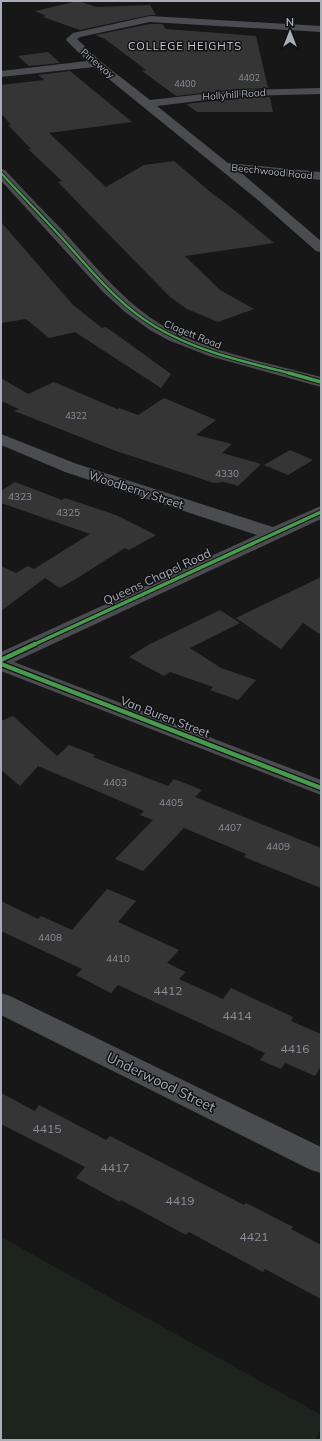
<svg xmlns="http://www.w3.org/2000/svg" width="322" height="1441" font-family="Mulish,sans-serif">
<style>
.green{fill:#1d241e}
.building{fill:#353536}
.lines{fill:none;stroke-linecap:round;stroke-linejoin:round}
.minor{fill:#4b4c50;fill-rule:evenodd}
.cycleway-far2-casing{stroke:#111113;stroke-width:4}
.cycleway-far1-casing{stroke:#111113;stroke-width:5.5}
.cycleway-casing{stroke:#111113;stroke-width:7}
.cycleway-far2{stroke:#469c4c;stroke-width:2.5}
.cycleway-far1{stroke:#469c4c;stroke-width:3.5}
.cycleway{stroke:#469c4c;stroke-width:4.5}
.labels{text-anchor:middle;stroke-width:3;stroke-linejoin:round;paint-order:stroke}
.far-number-label{font-size:9px;fill:#8b8f98}
.far-street-label{font-size:10px;fill:#a8adb8;stroke:#111113}
.number-label{font-size:10px;fill:#8b8f98}
.far-neighbourhood-label{font-size:11px;letter-spacing:1px;fill:#c9ccd4;stroke:#111113}
.street-label{font-size:12px;fill:#a8adb8;stroke:#111113}
.near-number-label{font-size:12px;fill:#8b8f98}
.near-street-label{font-size:14px;fill:#a8adb8;stroke:#111113}
</style>
<rect width="100%" height="100%" fill="#171717"/>
<!-- green -->
<polygon class="green" points="1,1237 321,1415 321,1429 315,1440 1,1440"/>
<!-- building -->
<g class="building">
<polygon points="78,1 97,7 150,5 156,15 150,15 80,30 43,17 46,16 35,11"/>
<polygon points="150,24 162,24 166,29 256,36 268,88 239,89 176,96 142,71 146,70 105,39 95,35"/>
<polygon points="48,52 60,63 29,66 18,56"/>
<polygon points="70,71 132,122 49,133 106,187 144,165 174,161 215,196 216,196 239,214 274,243 185,256 220,290 254,309 218,322 187,309 170,297 84,209 58,182 62,181 28,149 31,149 8,125 11,125 1,113 1,85 44,80 38,75"/>
<polygon points="270,97 273,112 197,112 186,104 239,98"/>
<polygon points="1,222 73,305 102,328 106,327 171,374 161,388 75,332 49,338 26,319 1,323"/>
<polygon points="1,378 28,394 54,382 117,409 119,408 138,415 164,398 216,420 196,435 232,444 222,453 261,464 238,486 224,482 214,483 116,451 14,411 19,409 1,401"/>
<polygon points="290,450 313,460 288,475 264,465"/>
<polygon points="15,482 62,500 65,498 116,515 156,535 129,550 125,548 74,580 60,588 45,578 1,611 1,566 16,573 28,566 34,569 90,534 1,503 1,491"/>
<polygon points="321,577 321,635 303,623 281,649 236,618"/>
<polygon points="220,610 240,623 190,648 221,668 256,680 238,700 210,690 213,687 170,672 164,676 129,657 150,644"/>
<polygon points="13,716 57,756 69,745 95,755 93,757 168,786 174,779 202,790 195,797 321,848 321,888 244,857 246,854 184,828 143,871 115,859 153,820 140,815 144,811 38,766 20,786 1,770 1,721"/>
<polygon points="107,889 136,901 118,922 179,950 167,963 186,972 179,979 223,999 231,988 293,1017 291,1021 321,1034 321,1066 315,1076 285,1063 281,1069 260,1060 265,1053 118,985 111,993 76,975 82,969 1,931 1,901 38,919 41,916 72,930"/>
<polygon points="1,1093 35,1111 39,1105 106,1140 110,1136 244,1205 246,1203 293,1227 291,1229 321,1245 321,1299 265,1269 263,1272 189,1232 186,1235 121,1200 120,1202 76,1178 85,1167 1,1124"/>
</g>
<g class="lines">
<!-- minor -->
<g class="minor">
<polygon points="150,16 321,26 321,32 150,22 80,37 77,39 100,61 150,100 239,90 321,88 321,94 239,96 157,106 228,163 321,172 321,180 239,171 321,241 321,252 316,251 258,200 94,67 1,77 1,71 87,61 67,41 66,39 73,33"/>
<path d="M1 169 5 170C25 192 46 213 66 234 95 266 123 301 160 324 209 353 267 362 321 377V387L209 356 168 340 150 330 125 312 104 293 5 185 1 181Z"/>
<polygon points="1,434 77,464 273,527 321,506 321,519 14,662 321,780 321,795 1,671 1,652 257,535 65,472 1,445"/>
<polygon points="1,993 10,996 321,1147 321,1173 311,1170 1,1015"/>
</g>
<!-- cycleway-far2 casing -->
<g class="cycleway-far2-casing">
<path id="cycleway-far2" d="M1 173C21 195 42 216 61 237 90 269 118 305 156 327 198 352 246 362 293 374"/>
</g>
<!-- cycleway-far1 casing -->
<g class="cycleway-far1-casing">
<g id="cycleway-far1">
<polyline points="289,373 321,382"/>
<polyline points="33,645 321,512"/>
</g>
</g>
<!-- cycleway casing -->
<g class="cycleway-casing">
<g id="cycleway">
<polyline points="1,660 35,644"/>
<polyline points="1,664 321,788"/>
</g>
</g>
<!-- cycleway-far2 -->
<use href="#cycleway-far2" class="cycleway-far2"/>
<!-- cycleway-far1 -->
<use href="#cycleway-far1" class="cycleway-far1"/>
<!-- cycleway -->
<use href="#cycleway" class="cycleway"/>
</g>
<g class="labels">
<!-- far-number labels -->
<g class="far-number-label">
<text x="249" y="81">4402</text>
<text x="185" y="87">4400</text>
<text x="76" y="419">4322</text>
</g>
<!-- far-street labels -->
<g class="far-street-label">
<text transform="translate(98 63) rotate(40)" y="4">Pineway</text>
<text transform="translate(234 94) rotate(-4)" y="4">Hollyhill Road</text>
<text transform="translate(272 171) rotate(6)" y="4">Beechwood Road</text>
<text transform="translate(193 334) rotate(22)" y="4">Clagett Road</text>
</g>
<!-- number labels -->
<g class="number-label">
<text x="227" y="477">4330</text>
<text x="20" y="500">4323</text>
<text x="68" y="516">4325</text>
<text x="115" y="786">4403</text>
<text x="171" y="806">4405</text>
<text x="230" y="831">4407</text>
<text x="278" y="850">4409</text>
<text x="50" y="941">4408</text>
<text x="118" y="962">4410</text>
</g>
<!-- far-neighbourhood labels -->
<g class="far-neighbourhood-label">
<text x="185" y="50">COLLEGE HEIGHTS</text>
</g>
<!-- street labels -->
<g class="street-label">
<text transform="translate(136 490) rotate(18)" y="4">Woodberry Street</text>
<text transform="translate(157 577) rotate(-25)" y="4">Queens Chapel Road</text>
<text transform="translate(165 717) rotate(21)" y="4">Van Buren Street</text>
</g>
<!-- near-number labels -->
<g class="near-number-label">
<text x="168" y="995">4412</text>
<text x="237" y="1020">4414</text>
<text x="295" y="1053">4416</text>
<text x="47" y="1133">4415</text>
<text x="115" y="1172">4417</text>
<text x="180" y="1205">4419</text>
<text x="254" y="1241">4421</text>
</g>
<!-- near-street labels -->
<g class="near-street-label">
<text transform="translate(161 1082) rotate(26)" y="5">Underwood Street</text>
</g>
</g>
<!-- border -->
<rect width="322" height="1441" fill="none" stroke="#a8adb8" stroke-width="4"/>
<!-- north arrow -->
<g transform="translate(290 32)" stroke="#111113" stroke-width="3" paint-order="stroke">
<path d="M0-3L7 15L0 10L-7 15Z" fill="#a8adb8"/>
<text y="-6" font-size="11" font-weight="bold" text-anchor="middle" fill="#a8adb8">N</text>
</g>
</svg>
